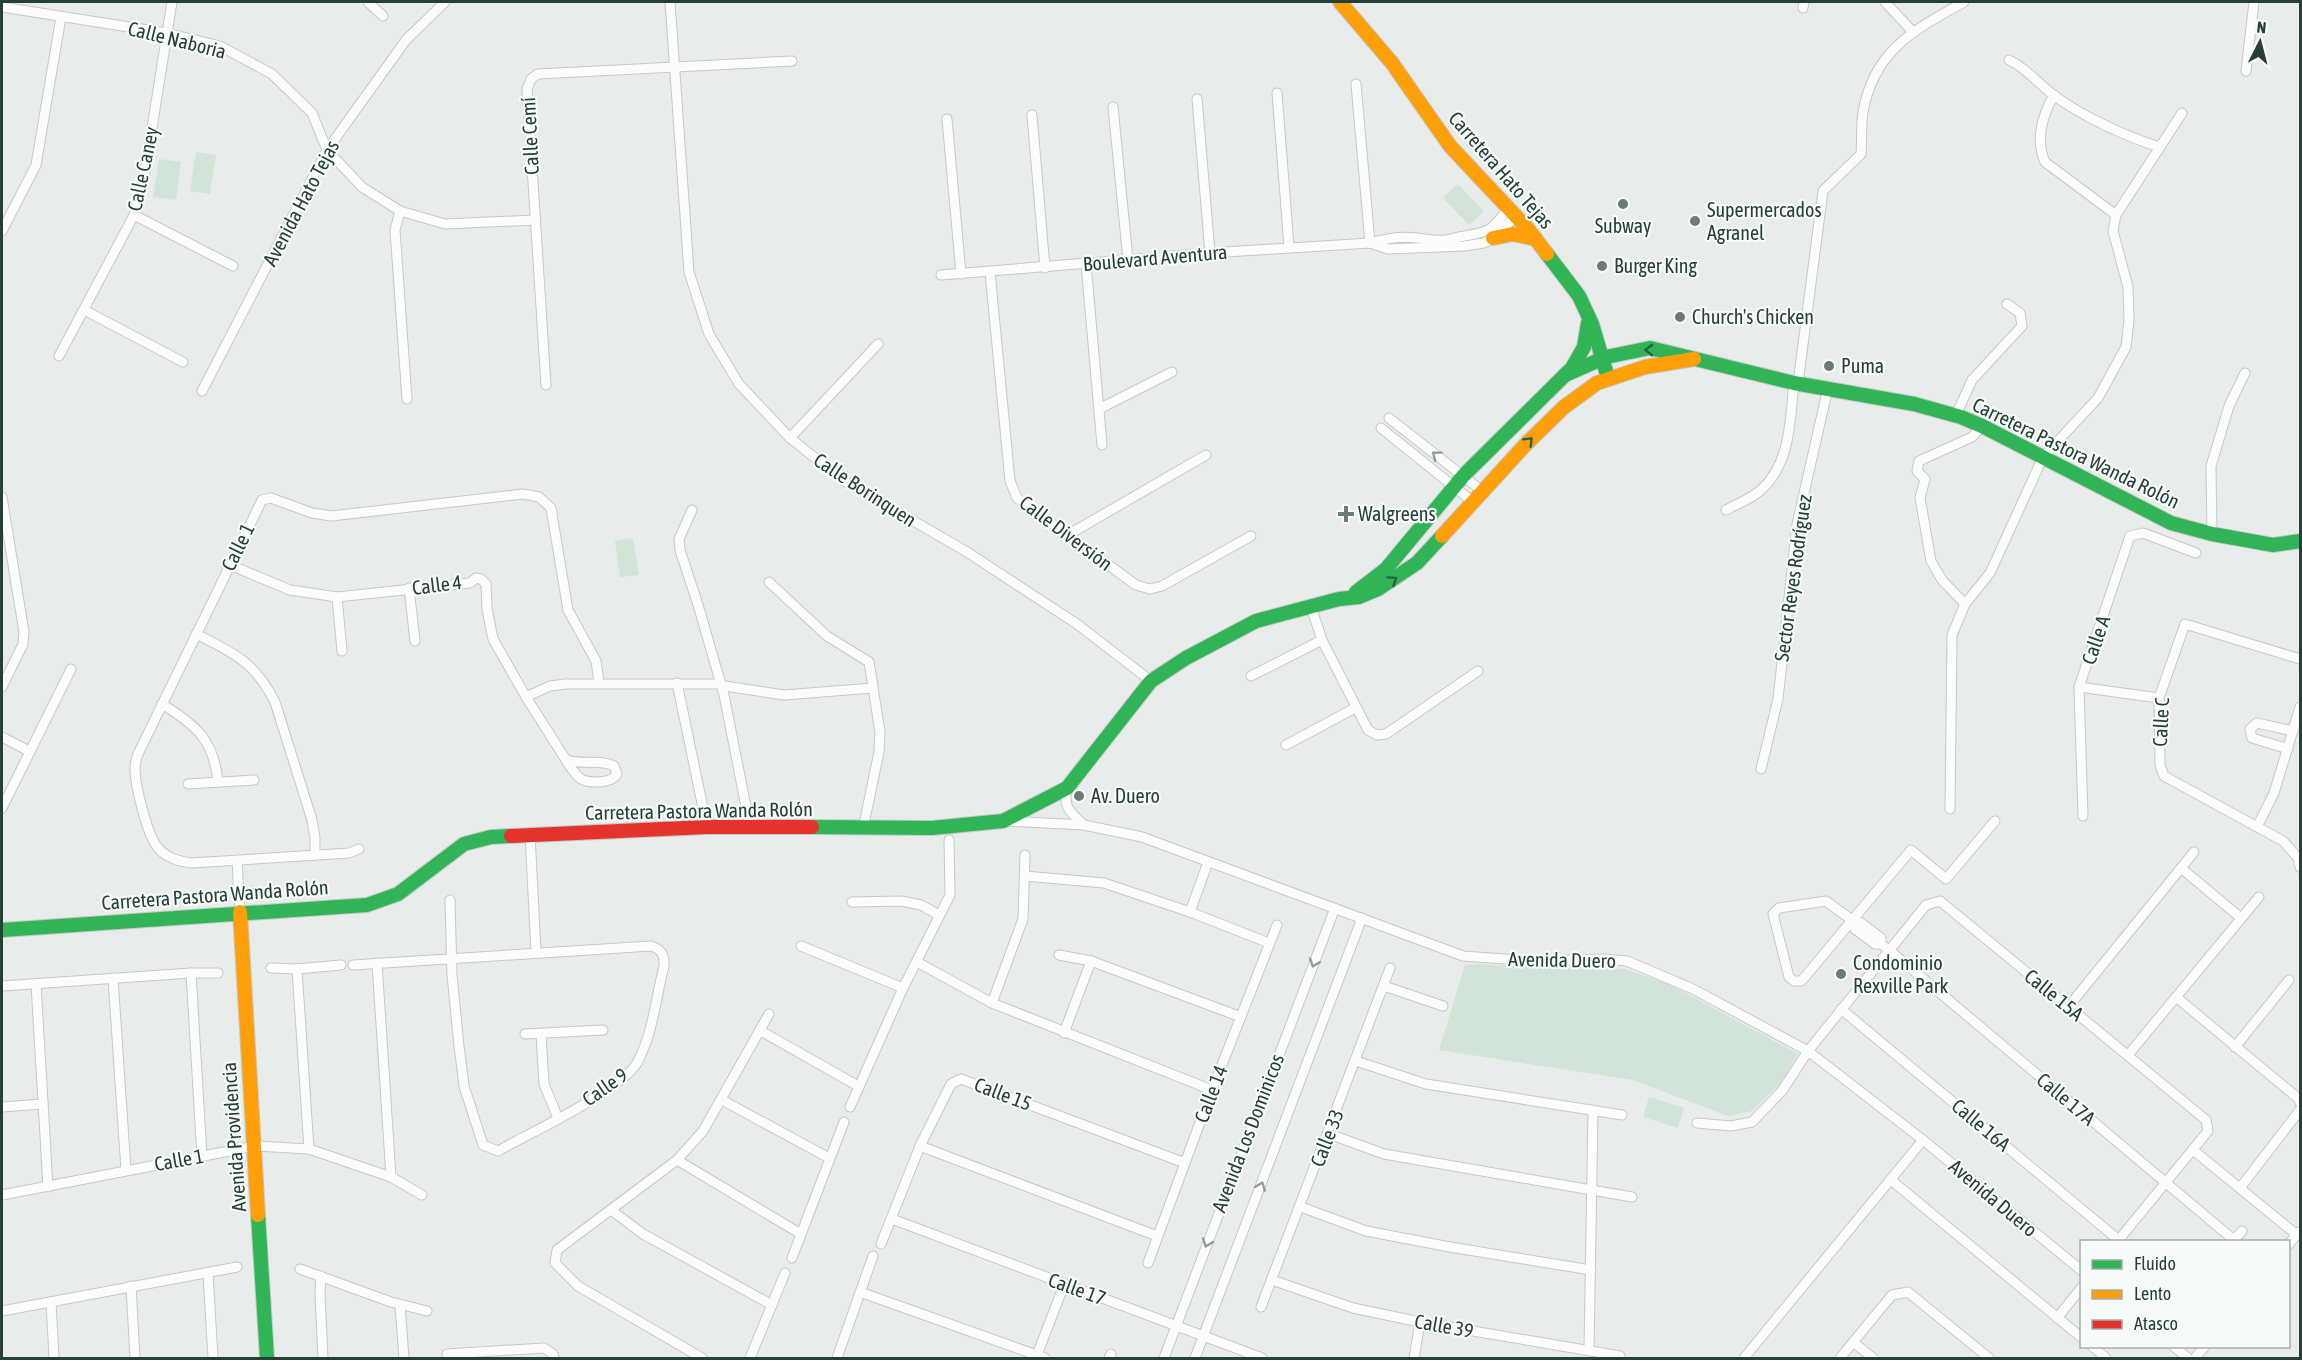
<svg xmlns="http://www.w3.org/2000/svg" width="2302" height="1360" font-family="'Asap Condensed',sans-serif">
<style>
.green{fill:#d2e4d7}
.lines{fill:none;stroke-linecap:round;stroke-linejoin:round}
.street-casing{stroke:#c5c9c7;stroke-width:11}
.fast-casing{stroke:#c4c9c7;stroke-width:16}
.slow-casing{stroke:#c4c9c7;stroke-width:16}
.jam-casing{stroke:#c4c9c7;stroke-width:16}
.street{stroke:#fcfcfc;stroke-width:9}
.fast{stroke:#30b455;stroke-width:14}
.slow{stroke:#ff9f0a;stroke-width:14}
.jam{stroke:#e5322d;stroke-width:14}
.oneway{stroke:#296241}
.oneway2{stroke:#919e9a}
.poi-dot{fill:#6a7c76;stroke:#f6faf8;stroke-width:2}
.labels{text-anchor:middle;stroke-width:4.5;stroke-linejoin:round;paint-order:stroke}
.street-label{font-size:20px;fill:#263f38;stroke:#f6faf8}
.poi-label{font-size:20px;fill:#263f38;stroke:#f6faf8;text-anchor:start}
</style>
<rect width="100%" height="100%" fill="#e8ecea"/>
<!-- green -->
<g class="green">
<polygon points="196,152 216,155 210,194 190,191"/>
<polygon points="159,159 181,162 176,200 153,197"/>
<polygon points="1458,184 1484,211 1469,225 1443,198"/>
<polygon points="633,538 639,575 620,577 615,541"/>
<polygon points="1476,964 1550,968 1624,969 1669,984 1798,1054 1780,1084 1752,1111 1728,1116 1633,1080 1439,1050 1465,965"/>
<polygon points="1649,1097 1684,1108 1678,1128 1643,1117"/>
</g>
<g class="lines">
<!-- street casing -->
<g class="street-casing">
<g id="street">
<polyline points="368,2 383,16"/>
<polyline points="670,2 689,272 709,334 739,384 790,438 843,480 967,552 1077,624 1151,681"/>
<polyline points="1885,2 1912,31"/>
<polyline points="2,7 167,33 220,46 272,74 312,113 327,150 362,187 400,211 445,224 535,220"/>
<polyline points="1803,8 1804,2"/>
<path d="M2009 60C2025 67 2038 83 2052 94 2078 114 2128 138 2160 147"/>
<polyline points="2246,71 2254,2"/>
<polyline points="1356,84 1370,243"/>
<polyline points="1277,93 1289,247"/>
<path d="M2054 95C2042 116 2035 139 2045 162L2116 215"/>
<polyline points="1197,99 1210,253"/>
<polyline points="1113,107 1128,260"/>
<polyline points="1032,115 1045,268"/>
<polyline points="947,119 961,274"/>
<polyline points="400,211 395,230 407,399"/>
<polyline points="134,215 233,266"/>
<polyline points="2,231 36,165 61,17"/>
<polyline points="1370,243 1388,249 1464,246 1484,243 1493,238 1516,216"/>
<polyline points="1086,264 1102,445"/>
<polyline points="990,272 1010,481 1017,498 1136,585 1150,589 1162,586 1251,536"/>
<path d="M941 275 1210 253 1370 243C1384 239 1402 236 1417 238 1426 239 1435 241 1445 240 1450 240 1454 238 1459 237 1485 233 1494 232 1508 207"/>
<polyline points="84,310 183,362"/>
<polyline points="59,356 134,215 144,178 172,2"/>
<path d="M1798 383 1823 191 1861 154C1862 140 1861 125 1863 112 1874 50 1914 30 1964 2"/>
<polyline points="546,385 527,89 531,79 538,74 792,61"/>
<polyline points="202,391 327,150 406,40 445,2"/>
<polyline points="1099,409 1172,372"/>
<polyline points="1956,415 1972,380 2022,326 2020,313 2007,304"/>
<polyline points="1389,418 1482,491"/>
<polyline points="1381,428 1473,502"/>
<polyline points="790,438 878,344"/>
<polyline points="2,497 24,632 23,644 2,687"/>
<polyline points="692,510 679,539 680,550 699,608 724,695 750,827"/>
<path d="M1726 510C1737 504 1753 498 1762 489 1791 462 1790 419 1794 383"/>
<polyline points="2212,534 2211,466 2229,406 2245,373"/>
<polyline points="1066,536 1206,455"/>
<polyline points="230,565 290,590 337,597 470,583 476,578 481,579 486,584 487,609 493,639 526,697 566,760"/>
<polyline points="769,582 827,636 869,662 880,732 879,752 863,829"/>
<polyline points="409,588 415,641"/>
<polyline points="337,597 342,651"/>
<polyline points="1965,604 1942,580 1931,561 1920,498 1925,479 1917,471 1919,461 1972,437 1982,426"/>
<polyline points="1311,607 1322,640 1368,730 1377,735 1386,734 1478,671"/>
<path d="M196 634C234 653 255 662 275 702L312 820 315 837V855"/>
<polyline points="2300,659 2185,624 2159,698 2160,765 2164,776 2283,841 2298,858 2300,867"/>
<polyline points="1251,676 1322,640"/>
<polyline points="677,683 707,827"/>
<polyline points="725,686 784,695 873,688"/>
<polyline points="2079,687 2159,698"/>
<polyline points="526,697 550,686 565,684 716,684"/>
<path d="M162 704C196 725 214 740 218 782"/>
<polyline points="2,737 29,751"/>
<polyline points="1286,745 1355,708"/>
<polyline points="2288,749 2252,738 2250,729 2257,723 2293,731"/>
<path d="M566 760C581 765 600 759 614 766L617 774C612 783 591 784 581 779 575 775 570 766 566 760Z"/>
<polyline points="1761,769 1778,699 1797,524 1828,388"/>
<polyline points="188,784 254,780"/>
<path d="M1067 788C1063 808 1070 812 1084 825"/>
<polyline points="2,808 71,669"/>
<polyline points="1950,809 1952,635 1965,604 1990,573 2043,457 2098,398 2126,347 2129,320 2128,287 2113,231 2116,215 2182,113"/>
<polyline points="2083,816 2079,687 2130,536 2143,533 2196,553"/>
<polyline points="1005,821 1084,825 1142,837 1463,956 1532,961 1605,959 1627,961 1693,989 1808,1051 1923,1140 2082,1271"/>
<polyline points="2257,827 2274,793 2300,707"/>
<polyline points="530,834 536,952"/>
<path d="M359 849 349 853 191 863C178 861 167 858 158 848 147 835 135 785 135 768 135 763 137 758 138 754L262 500 271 498 312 513 331 516 523 494 539 497 551 508 568 610 596 661 599 682"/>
<polyline points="237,861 240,912"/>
<polyline points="2181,868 2241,918"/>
<polyline points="1025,876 1104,883 1190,912 1269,943"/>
<polyline points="852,902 901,901 921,905 939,915"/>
<polyline points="1190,912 1208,862"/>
<polyline points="1854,922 1855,929 1875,944 1881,944 1889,950 2234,1240 2242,1231"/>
<polyline points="1881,944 1881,938 1860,922 1854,922 1852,920 1826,901 1779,908 1773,914 1789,977 1794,981 1801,981 1804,978 1911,850 1946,879 1995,821"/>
<polyline points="801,946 903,988"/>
<polyline points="1059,955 1091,961 1241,1017"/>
<polyline points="917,962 992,1003 1212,1090"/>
<polyline points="377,963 391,1177"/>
<path d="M353 965 651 946C661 949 665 955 664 966 656 997 653 1034 637 1063 620 1091 530 1133 498 1151L483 1145 464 1086 459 1046 452 975 450 900"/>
<polyline points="271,968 297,969 341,965"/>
<polyline points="297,969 309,1149"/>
<polyline points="191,973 202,1156"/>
<polyline points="113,978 126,1170"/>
<polyline points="36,984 48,1187"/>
<polyline points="2,986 191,973 218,973"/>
<polyline points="1384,986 1443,1006"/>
<polyline points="2176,997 2299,1099 2300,1103"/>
<polyline points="992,1003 1023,919 1025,855"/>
<polyline points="2069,1006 2194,852"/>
<polyline points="1841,1009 2121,1242"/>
<polyline points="761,1031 858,1086"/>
<polyline points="1064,1033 1091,961"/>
<polyline points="525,1034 603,1030"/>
<polyline points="541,1034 544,1084 558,1118"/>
<polyline points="2235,1047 2289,980"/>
<polyline points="2128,1055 2259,897"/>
<polyline points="1356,1061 1426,1084 1622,1115"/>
<polyline points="722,1100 829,1158"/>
<polyline points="2,1107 43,1104"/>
<polyline points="850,1107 903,988 950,895 949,840"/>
<polyline points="1697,1123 1731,1126 1752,1122 1782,1091 1808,1051 1926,905 1940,901 2206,1120 2208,1131 2117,1242"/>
<polyline points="1329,1134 1384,1154 1632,1197"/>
<polyline points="920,1146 1157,1236"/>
<polyline points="2193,1150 2297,1235"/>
<polyline points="677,1160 801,1234"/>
<polyline points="1891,1180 2082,1338"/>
<polyline points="2240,1188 2300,1110"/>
<polyline points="2,1195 255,1146 309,1149 391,1177 422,1195"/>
<polyline points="1301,1207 1366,1231 1450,1247 1591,1270"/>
<polyline points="611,1210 643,1234 772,1305"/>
<polyline points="892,1219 1262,1358"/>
<polyline points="881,1244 920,1146 951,1084 961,1079 1185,1163"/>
<polyline points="2288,1245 2299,1232"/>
<polyline points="792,1258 844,1122"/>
<polyline points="1148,1263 1212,1090 1277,925"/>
<polyline points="300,1269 391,1302 427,1311"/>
<polyline points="208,1273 213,1358"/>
<polyline points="321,1276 320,1295 323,1358"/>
<polyline points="1272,1280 1353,1308 1420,1322 1620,1356"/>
<polyline points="131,1286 135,1358"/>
<polyline points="860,1292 1045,1358"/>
<polyline points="51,1302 54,1358"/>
<polyline points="400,1305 404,1358"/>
<polyline points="1261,1307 1390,968"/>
<polyline points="2,1311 237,1267"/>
<polyline points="2057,1318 2082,1287"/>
<polyline points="1853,1342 1873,1358"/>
<polyline points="2092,1346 2106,1358"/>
<polyline points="2173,1346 2188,1358"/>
<polyline points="1589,1350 1593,1111"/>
<polyline points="447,1354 544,1348 553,1354 554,1358"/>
<polyline points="1037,1355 1064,1285"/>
<polyline points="702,1358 578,1286 555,1263 557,1250 677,1160 703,1131 769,1014"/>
<polyline points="750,1358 785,1273"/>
<polyline points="837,1358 873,1256"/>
<polyline points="1109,1358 1111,1354"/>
<polyline points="1164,1358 1335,908"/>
<polyline points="1195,1358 1362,918"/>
<polyline points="1414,1358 1420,1322"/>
<polyline points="1744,1358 1923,1140"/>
<polyline points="1840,1358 1892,1295 1908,1292 1989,1358"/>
<polyline points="2195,1358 2205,1346"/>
</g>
</g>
<!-- fast casing -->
<g class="fast-casing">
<g id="fast">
<polyline points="1547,254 1579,296 1592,324 1608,378"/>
<polyline points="1565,375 1606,357 1650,348 1794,383 1914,404 1961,417 1982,426 2171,523 2212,534 2273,545 2300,541"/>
<polyline points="1356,592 1386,569 1464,475 1572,368 1584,347 1588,323"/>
<polyline points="812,827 932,828 1003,821 1067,788 1151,681 1186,658 1256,621 1339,599 1359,597 1378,589 1417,563 1442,536"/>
<polyline points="2,930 367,905 398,894 464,844 491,837 511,836"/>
<polyline points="258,1215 267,1358"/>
</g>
</g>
<!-- slow casing -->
<g class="slow-casing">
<g id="slow">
<polyline points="1340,2 1392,63 1450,146 1528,229 1547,254"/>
<polyline points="1493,238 1513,234 1536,239"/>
<polyline points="1442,536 1526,444 1564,407 1597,383 1645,367 1694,359"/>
<polyline points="240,912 258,1215"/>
</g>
</g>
<!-- jam casing -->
<g class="jam-casing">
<polyline id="jam" points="511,836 707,827 812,827"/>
</g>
<!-- street -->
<use href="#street" class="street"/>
<!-- fast -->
<use href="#fast" class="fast"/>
<!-- slow -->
<use href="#slow" class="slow"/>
<!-- jam -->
<use href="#jam" class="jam"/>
</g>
<!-- one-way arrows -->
<defs><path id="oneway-chevron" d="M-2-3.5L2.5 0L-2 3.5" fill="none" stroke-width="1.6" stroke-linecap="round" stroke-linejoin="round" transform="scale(1.5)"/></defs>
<g class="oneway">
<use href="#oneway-chevron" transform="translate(1649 350) rotate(-179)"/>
<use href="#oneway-chevron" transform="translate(1529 441) rotate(-45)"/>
<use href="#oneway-chevron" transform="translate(1393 580) rotate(-34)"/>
</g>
<g class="oneway2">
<use href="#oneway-chevron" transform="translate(1436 455) rotate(-143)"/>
<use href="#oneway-chevron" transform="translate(1314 963) rotate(111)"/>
<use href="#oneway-chevron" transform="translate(1261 1186) rotate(-69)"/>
<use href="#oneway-chevron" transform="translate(1207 1243) rotate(110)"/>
</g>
<!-- markers -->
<g class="poi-dot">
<circle cx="1623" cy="204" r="6"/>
<circle cx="1695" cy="221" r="6"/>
<circle cx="1602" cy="266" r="6"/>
<circle cx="1680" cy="317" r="6"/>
<circle cx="1829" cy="366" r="6"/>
<path d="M1343 505h6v6h6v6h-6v6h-6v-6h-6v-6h6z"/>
<circle cx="1079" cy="796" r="6"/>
<circle cx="1841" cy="974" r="6"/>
</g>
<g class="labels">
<!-- street labels -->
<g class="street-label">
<text transform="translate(177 40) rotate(14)" y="7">Calle Naboria</text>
<text transform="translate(530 136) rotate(-93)" y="7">Calle Cemí</text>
<text transform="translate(143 169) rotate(-78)" y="7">Calle Caney</text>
<text transform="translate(1501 170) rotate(49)" y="7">Carretera Hato Tejas</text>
<text transform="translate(301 203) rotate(-62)" y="7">Avenida Hato Tejas</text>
<text transform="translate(1155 258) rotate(-5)" y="7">Boulevard Aventura</text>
<text transform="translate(2076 453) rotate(26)" y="7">Carretera Pastora Wanda Rolón</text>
<text transform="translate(865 490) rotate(33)" y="7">Calle Borinquen</text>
<text transform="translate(1066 533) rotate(37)" y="7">Calle Diversión</text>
<text transform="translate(238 547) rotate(-64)" y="7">Calle 1</text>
<text transform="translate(1793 578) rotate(-82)" y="7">Sector Reyes Rodríguez</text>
<text transform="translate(437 585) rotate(-7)" y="7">Calle 4</text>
<text transform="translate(2096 640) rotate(-71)" y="7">Calle A</text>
<text transform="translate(2161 722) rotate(-87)" y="7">Calle C</text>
<text transform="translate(699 811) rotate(-1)" y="7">Carretera Pastora Wanda Rolón</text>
<text transform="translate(215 895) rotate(-4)" y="7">Carretera Pastora Wanda Rolón</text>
<text transform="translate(1562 960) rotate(1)" y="7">Avenida Duero</text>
<text transform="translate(2054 995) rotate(39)" y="7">Calle 15A</text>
<text transform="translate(605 1087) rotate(-35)" y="7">Calle 9</text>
<text transform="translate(1003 1094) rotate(21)" y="7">Calle 15</text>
<text transform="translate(1211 1094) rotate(-69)" y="7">Calle 14</text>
<text transform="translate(2066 1099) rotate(40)" y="7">Calle 17A</text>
<text transform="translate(1981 1125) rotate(40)" y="7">Calle 16A</text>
<text transform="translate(1248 1133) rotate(-69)" y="7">Avenida Los Dominicos</text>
<text transform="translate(234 1137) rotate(-94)" y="7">Avenida Providencia</text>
<text transform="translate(1327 1138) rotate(-69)" y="7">Calle 33</text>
<text transform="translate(179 1160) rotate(-10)" y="7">Calle 1</text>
<text transform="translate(1993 1198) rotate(40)" y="7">Avenida Duero</text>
<text transform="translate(1077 1289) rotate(20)" y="7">Calle 17</text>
<text transform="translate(1444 1326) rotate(10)" y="7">Calle 39</text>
</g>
<!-- poi labels -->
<g class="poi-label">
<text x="1707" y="217">Supermercados<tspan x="1707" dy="23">Agranel</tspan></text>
<text x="1623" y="233" text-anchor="middle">Subway</text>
<text x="1614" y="273">Burger King</text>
<text x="1692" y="324">Church's Chicken</text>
<text x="1841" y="373">Puma</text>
<text x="1358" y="521">Walgreens</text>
<text x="1091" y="803">Av. Duero</text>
<text x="1853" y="970">Condominio<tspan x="1853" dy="23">Rexville Park</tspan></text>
</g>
</g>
<!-- border -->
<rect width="2302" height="1360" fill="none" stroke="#263f38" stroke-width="6"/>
<!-- legend -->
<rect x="2080" y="1240" width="210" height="108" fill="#f6faf8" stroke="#a3afab" stroke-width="1.5"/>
<rect x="2092" y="1260" width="30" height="9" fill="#30b455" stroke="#a3afab" stroke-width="1.5"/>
<text x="2134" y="1270" font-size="18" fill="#263f38">Fluido</text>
<rect x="2092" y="1290" width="30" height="9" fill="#ff9f0a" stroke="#a3afab" stroke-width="1.5"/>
<text x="2134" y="1300" font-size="18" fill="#263f38">Lento</text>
<rect x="2092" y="1320" width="30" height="9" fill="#e5322d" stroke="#a3afab" stroke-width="1.5"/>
<text x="2134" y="1330" font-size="18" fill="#263f38">Atasco</text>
<!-- north arrow -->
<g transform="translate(2260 42) rotate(6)" stroke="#f6faf8" stroke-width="4.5" paint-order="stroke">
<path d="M0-4.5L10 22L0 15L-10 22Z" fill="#263f38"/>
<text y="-9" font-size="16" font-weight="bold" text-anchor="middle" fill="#263f38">N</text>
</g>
</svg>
